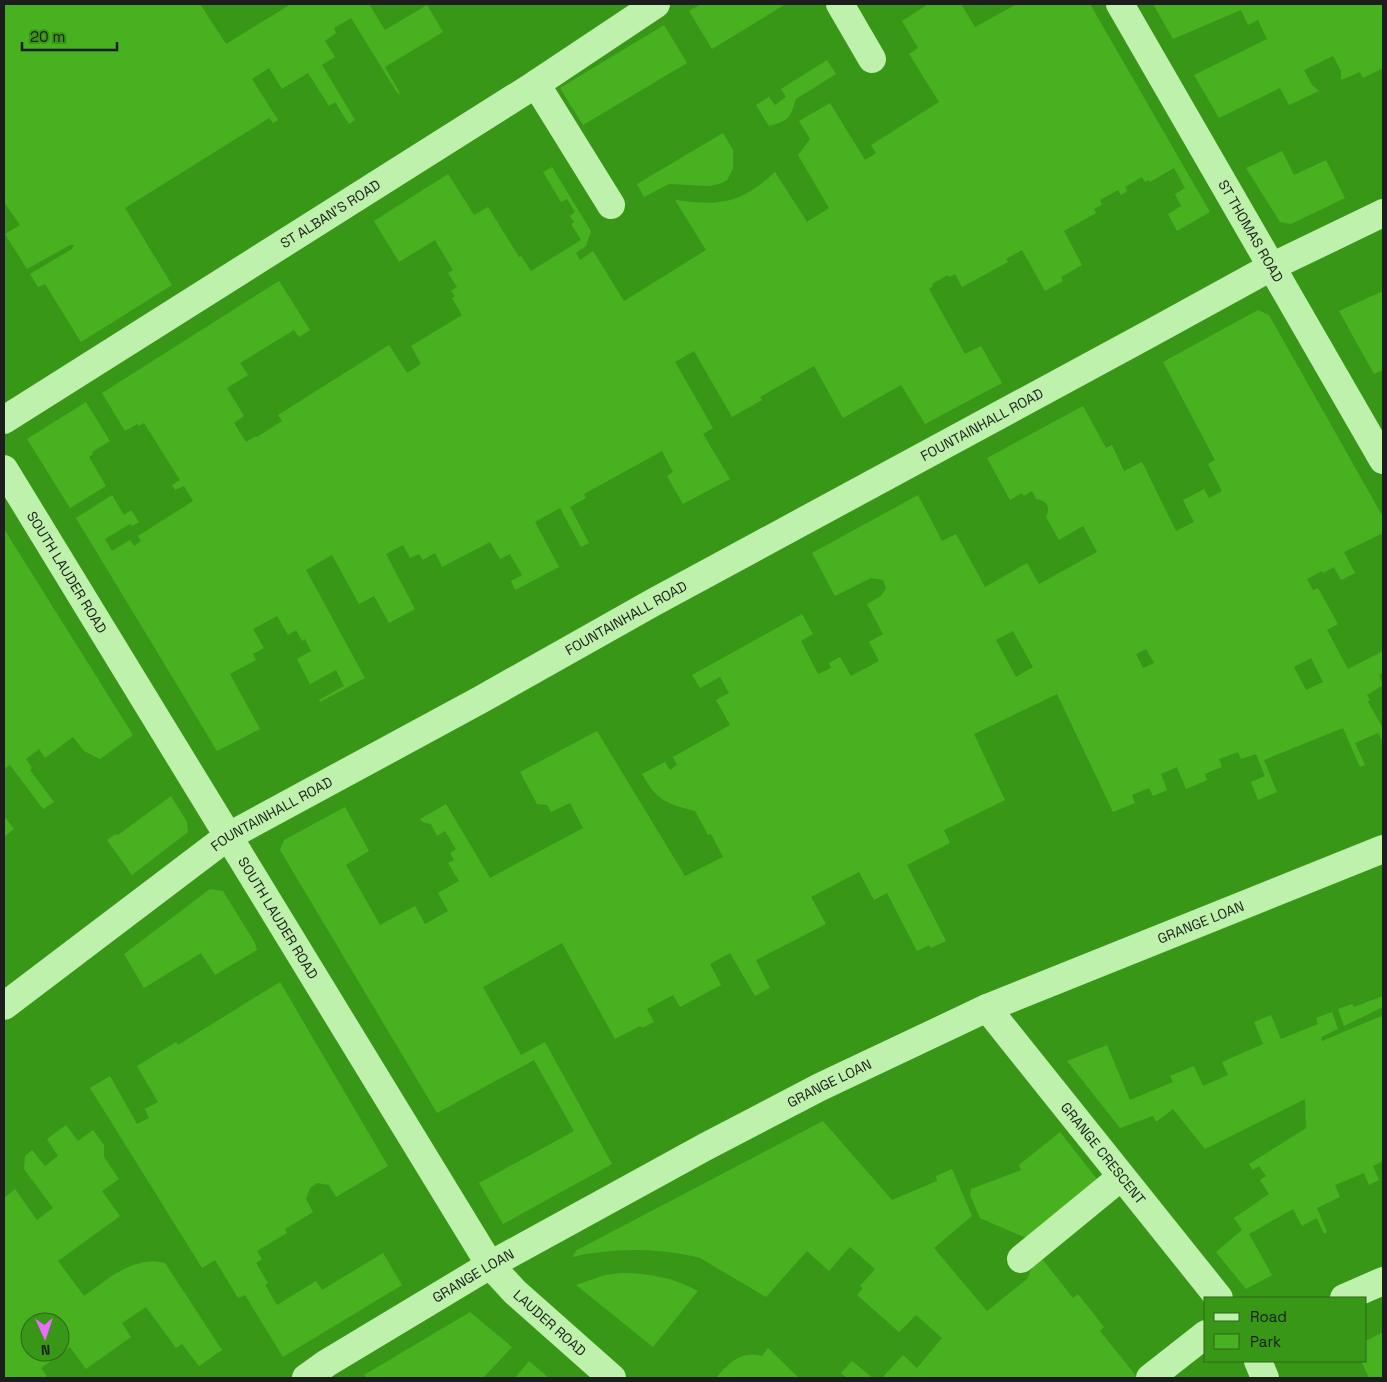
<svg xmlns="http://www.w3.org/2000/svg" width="1387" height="1382" font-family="'Space Grotesk',sans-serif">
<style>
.green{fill:#48b120;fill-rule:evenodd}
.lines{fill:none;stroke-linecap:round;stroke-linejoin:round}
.minor{stroke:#bef1ab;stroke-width:28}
.labels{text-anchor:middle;stroke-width:5;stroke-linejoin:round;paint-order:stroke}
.street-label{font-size:14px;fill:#1d1d1d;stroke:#399718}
</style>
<rect width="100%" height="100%" fill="#399718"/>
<!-- green -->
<g class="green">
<polygon points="4,4 200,4 226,44 291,4 369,4 385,30 427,5 443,32 385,67 400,93 398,94 351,18 334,28 336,33 325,41 335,57 322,65 355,120 349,124 335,102 329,106 308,73 282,89 269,68 252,79 278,120 273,123 269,118 125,208 172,285 81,342 45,284 38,287 30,274 72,249 74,245 70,245 27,269 5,234 20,225 4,202"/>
<polygon points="701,4 786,4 712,49 689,11"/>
<path d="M927 4H961L975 27 1017 4H1090L1210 212 1177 231 1168 214 1181 206 1175 194 1185 188 1174 168 1150 182 1149 180 1145 182 1142 177 1125 187 1127 191 1121 195 1118 190 1100 200 1102 205 1094 209 1096 213 1064 231 1082 265 1061 277 1063 281 1045 291 1022 250 1006 259 1008 262 962 287 955 274 949 277 948 275 932 284 933 286 929 289 965 354 981 346 1002 383 925 424 901 385 843 418 814 366 760 397 762 400 732 417 694 351 675 362 713 428 703 434 730 479 683 504 667 476 673 472 662 451 584 494 586 498 570 507 589 543 581 547 560 508 535 522 559 567 515 590 511 581 522 575 510 554 500 559 490 542 442 567 435 553 423 560 419 554 410 558 403 545 386 554 415 609 389 623 374 596 359 604 332 555 306 570 365 678 320 702 319 700 344 686 336 670 310 684 297 659 311 651 305 639 302 641 296 630 288 635 277 616 253 629 264 648 253 654 256 660 230 674 260 729 217 751 76 518 112 495 124 515 131 510 139 522 132 526 130 524 105 539 112 551 130 540 134 546 141 541 138 536 193 501 184 486 175 490 172 485 180 480 144 423 139 426 137 424 125 431 102 393 279 281 310 330 299 337 294 330 240 363 248 375 227 388 244 416 234 423 246 442 256 436 257 437 282 421 278 415 389 345 407 373 421 364 411 346 462 315 452 298 455 296 451 291 457 287 448 273 453 270 435 240 399 262 374 221 448 174 474 215 488 207 519 257 521 256 531 271 581 240 571 224 574 222 570 216 575 212 567 199 561 202 543 172 552 167 591 231 586 246 576 253 580 260 593 251 624 301 706 250 675 200C721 206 740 204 775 172L807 222 829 208 798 155 810 139 799 121 830 103 865 160 876 153 871 145 939 102 909 54 918 48 902 21 927 5Z"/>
<polygon points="1153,4 1383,4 1383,68 1363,78 1360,72 1341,80 1341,71 1333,56 1304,70 1312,85 1319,91 1289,105 1280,88 1219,118 1194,75 1267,39 1258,20 1248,25 1241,10 1173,39"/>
<polygon points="664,25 687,63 583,125 560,88"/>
<path d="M827 60 836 74 796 99C790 118 789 121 769 126L756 105 769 97 775 105 786 97 781 89Z"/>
<polygon points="723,133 733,150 733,169 727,180 722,183 710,186 669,184 644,197 637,184"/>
<polygon points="1282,151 1294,175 1326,160 1345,198 1291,224 1280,222 1246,168"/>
<polygon points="1383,291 1383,370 1374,374 1339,311"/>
<path d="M1258 310 1269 315 1383 517V533L1344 552 1355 573 1341 580 1334 567 1323 573 1322 571 1307 579 1313 590 1318 588 1338 624 1327 630 1348 669 1383 651V673L1379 675 1383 685 1367 695 1370 700 1368 702 1383 728V742L1378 733 1355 743 1365 765 1360 767 1343 728 1264 760 1277 792 1258 800 1251 782 1265 776 1256 754 1241 759 1238 752 1219 759 1222 767 1205 774 1207 780 1186 789 1177 767 1161 774 1167 790 1153 796 1149 788 1132 795 1135 803 1113 812 1057 694 974 734 1005 800 944 830 950 843 907 865 946 941 931 948 929 945 917 951 887 893 874 900 859 872 811 897 826 924 756 960 770 988 755 996 730 953 710 964 721 985 680 1007 673 995 647 1009 654 1022 642 1028 640 1026 615 1039 562 943 483 987 521 1055 545 1042 612 1164 503 1224 479 1183 574 1131 534 1060 437 1113 280 850 284 840 345 807 369 851 346 865 380 925 415 906 425 924 448 911 438 893 459 881 448 863 454 860 450 853 456 849 445 831 437 836 431 824 423 822 420 819 446 804 490 878 583 828 570 803 551 812 547 805 537 804 520 772 597 731 685 876 723 857 711 834 708 835 695 811C667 804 656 800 642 774L665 762 670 770 677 765 673 757 730 725 716 700 729 693 720 677 700 688 692 675 802 614 813 634 801 641 818 674 831 668 829 663 840 657 851 676 879 661 869 642 883 634 867 604 881 596 886 588 883 580 871 578 835 596 812 553 918 495 942 541 956 534 985 587 1027 563 1039 584 1097 552 1083 526 1059 540 1046 517C1051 507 1046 500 1036 499L1032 491 1024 496 1022 493 1010 500 987 458 1083 406 1106 448 1112 445 1124 471 1142 462 1176 531 1194 522 1183 500 1204 489 1209 498 1222 491 1208 464 1215 460 1163 362ZM1013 631 1033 667 1016 677 996 640ZM1146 649 1154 663 1143 668 1136 654ZM1311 658 1323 682 1306 690 1294 667Z"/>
<polygon points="86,402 110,441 92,452 93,454 89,457 106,486 70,508 27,439"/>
<polygon points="4,529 133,735 100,759 84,751 73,737 45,758 39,749 26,759 32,768 30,770 54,802 43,809 10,765 4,769"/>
<polygon points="171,796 187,822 188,832 132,875 107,840 116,834 118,835"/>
<polygon points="4,816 14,829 4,837"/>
<polygon points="210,889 223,891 255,943 257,950 215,975 201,953 144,988 124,954"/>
<polygon points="280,982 388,1166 336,1197 329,1185 317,1183 310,1188 306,1199 313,1212 285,1229 287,1233 257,1251 262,1259 256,1263 268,1283 265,1285 277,1305 316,1281 322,1290 383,1253 402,1285 283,1357 245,1295 238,1298 215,1260 202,1268 90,1088 110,1076 137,1124 149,1118 145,1109 158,1102 137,1066 176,1042 178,1045"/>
<polygon points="1383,996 1383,1007 1344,1026 1338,1009 1352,1004 1354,1007"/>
<polygon points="1332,1012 1338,1029 1321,1037 1322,1041 1381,1016 1383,1020 1383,1161 1373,1166 1379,1180 1369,1185 1364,1173 1335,1185 1340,1197 1317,1208 1327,1232 1324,1234 1317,1218 1302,1226 1293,1209 1249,1234 1272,1275 1246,1289 1216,1252 1242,1230 1234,1218 1269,1194 1260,1180 1266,1176 1259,1166 1253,1170 1249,1164 1306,1128 1305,1099 1205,1149 1173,1109 1156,1122 1153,1116 1120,1128 1067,1061 1107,1045 1130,1100 1173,1082 1170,1076 1194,1066 1203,1086 1228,1075 1222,1062 1263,1044 1254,1022 1271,1015 1281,1039 1318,1024 1316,1018"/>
<path d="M823 1121 892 1200 937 1181 936 1176 952 1169 972 1216 934 1248 987 1311 1027 1279 1037 1257 1039 1255 1073 1298 1078 1294 1104 1327 1100 1331 1137 1377 1104 1378H882L903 1355 917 1368 942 1338 916 1315 899 1332 857 1295 863 1288 860 1286 875 1269 850 1247 829 1271 807 1251 766 1297 700 1258 692 1256C652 1248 613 1248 572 1257L577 1250Z"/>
<path d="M66 1125 78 1141 93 1130 104 1145V1157L119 1179 102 1191 120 1216 58 1261 84 1296C109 1279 133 1255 165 1263L222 1350 199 1366 182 1344 176 1348 146 1307 122 1323 131 1337 86 1369 70 1347 41 1368 48 1378H17L15 1377 13 1378H4V1198L15 1189 37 1220 53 1208 24 1169 25 1156 32 1150 45 1166 58 1156 47 1139ZM30 1322H60V1352H30Z"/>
<polygon points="1060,1132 1100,1183 1031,1240 980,1218 970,1195 971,1189 1021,1170 1019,1165"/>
<path d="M621 1273C649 1273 674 1278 698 1291L653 1347 576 1285 605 1275Z"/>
<polygon points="470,1312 512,1347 483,1378 367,1378 364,1375"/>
<polygon points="1383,1332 1383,1378 1369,1378 1361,1361 1366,1361 1366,1341"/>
<path d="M768 1348 799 1378H716C729 1363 740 1351 762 1356Z"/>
<polygon points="529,1361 549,1378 515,1378"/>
<polygon points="852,1361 873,1378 847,1378 841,1373"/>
</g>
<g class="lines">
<!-- minor -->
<g class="minor">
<polyline points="840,4 872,59"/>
<path id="s1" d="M1120 4 1383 460"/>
<polyline points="536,84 611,205"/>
<path id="s2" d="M4 420 536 84 656 4"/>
<path id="s3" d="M4 469 490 1265 515 1292 612 1378"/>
<path id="s4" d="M4 1006 227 837 480 700 654 602 1151 333 1273 266 1383 213"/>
<path id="s5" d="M987 1008 1219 1298"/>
<polyline points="1021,1259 1121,1177"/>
<polyline points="1344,1298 1383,1281"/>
<polyline points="1258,1361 1265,1378"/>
<path id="s6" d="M306 1378 327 1363 490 1265 705 1147 820 1087 987 1008 1383 849"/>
<polyline points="1150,1378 1206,1334"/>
</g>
</g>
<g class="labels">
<!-- street labels -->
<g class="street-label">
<text dy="5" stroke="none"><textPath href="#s2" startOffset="386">ST ALBAN'S ROAD</textPath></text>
<text dy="5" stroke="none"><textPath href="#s1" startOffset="262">ST THOMAS ROAD</textPath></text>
<text dy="5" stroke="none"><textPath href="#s4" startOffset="1140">FOUNTAINHALL ROAD</textPath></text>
<text dy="5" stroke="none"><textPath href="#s3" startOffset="121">SOUTH LAUDER ROAD</textPath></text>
<text dy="5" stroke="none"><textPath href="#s4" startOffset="735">FOUNTAINHALL ROAD</textPath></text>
<text dy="5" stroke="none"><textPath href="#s4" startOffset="330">FOUNTAINHALL ROAD</textPath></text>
<text dy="5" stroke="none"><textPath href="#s3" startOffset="526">SOUTH LAUDER ROAD</textPath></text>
<text dy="5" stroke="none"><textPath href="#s6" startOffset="1006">GRANGE LOAN</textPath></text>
<text dy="5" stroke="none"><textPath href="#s6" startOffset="601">GRANGE LOAN</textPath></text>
<text dy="5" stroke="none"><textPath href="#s5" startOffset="186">GRANGE CRESCENT</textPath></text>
<text dy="5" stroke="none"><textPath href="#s6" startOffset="196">GRANGE LOAN</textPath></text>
<text dy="5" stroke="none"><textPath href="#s3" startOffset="1016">LAUDER ROAD</textPath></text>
</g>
</g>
<!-- border -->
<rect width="1387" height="1382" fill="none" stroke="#1d1d1d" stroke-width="10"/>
<!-- legend -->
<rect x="1204" y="1297" width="162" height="65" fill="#399718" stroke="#2e661a"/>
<rect x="1214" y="1313" width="25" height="8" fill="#bef1ab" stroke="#2e661a"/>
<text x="1250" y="1322" font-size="15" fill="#1d1d1d">Road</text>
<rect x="1214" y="1334" width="25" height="15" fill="#48b120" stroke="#2e661a"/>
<text x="1250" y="1347" font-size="15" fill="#1d1d1d">Park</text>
<!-- north arrow -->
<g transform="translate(45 1337) rotate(177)"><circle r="24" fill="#399718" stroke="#2e661a"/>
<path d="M0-4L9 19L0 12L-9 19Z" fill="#ee6bff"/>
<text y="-8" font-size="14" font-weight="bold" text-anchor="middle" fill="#1d1d1d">N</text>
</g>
<!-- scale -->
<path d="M22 42v8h95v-8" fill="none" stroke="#1d1d1d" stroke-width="2.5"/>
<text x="30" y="42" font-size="15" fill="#1d1d1d" stroke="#399718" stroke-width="4" paint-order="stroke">20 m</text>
</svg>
